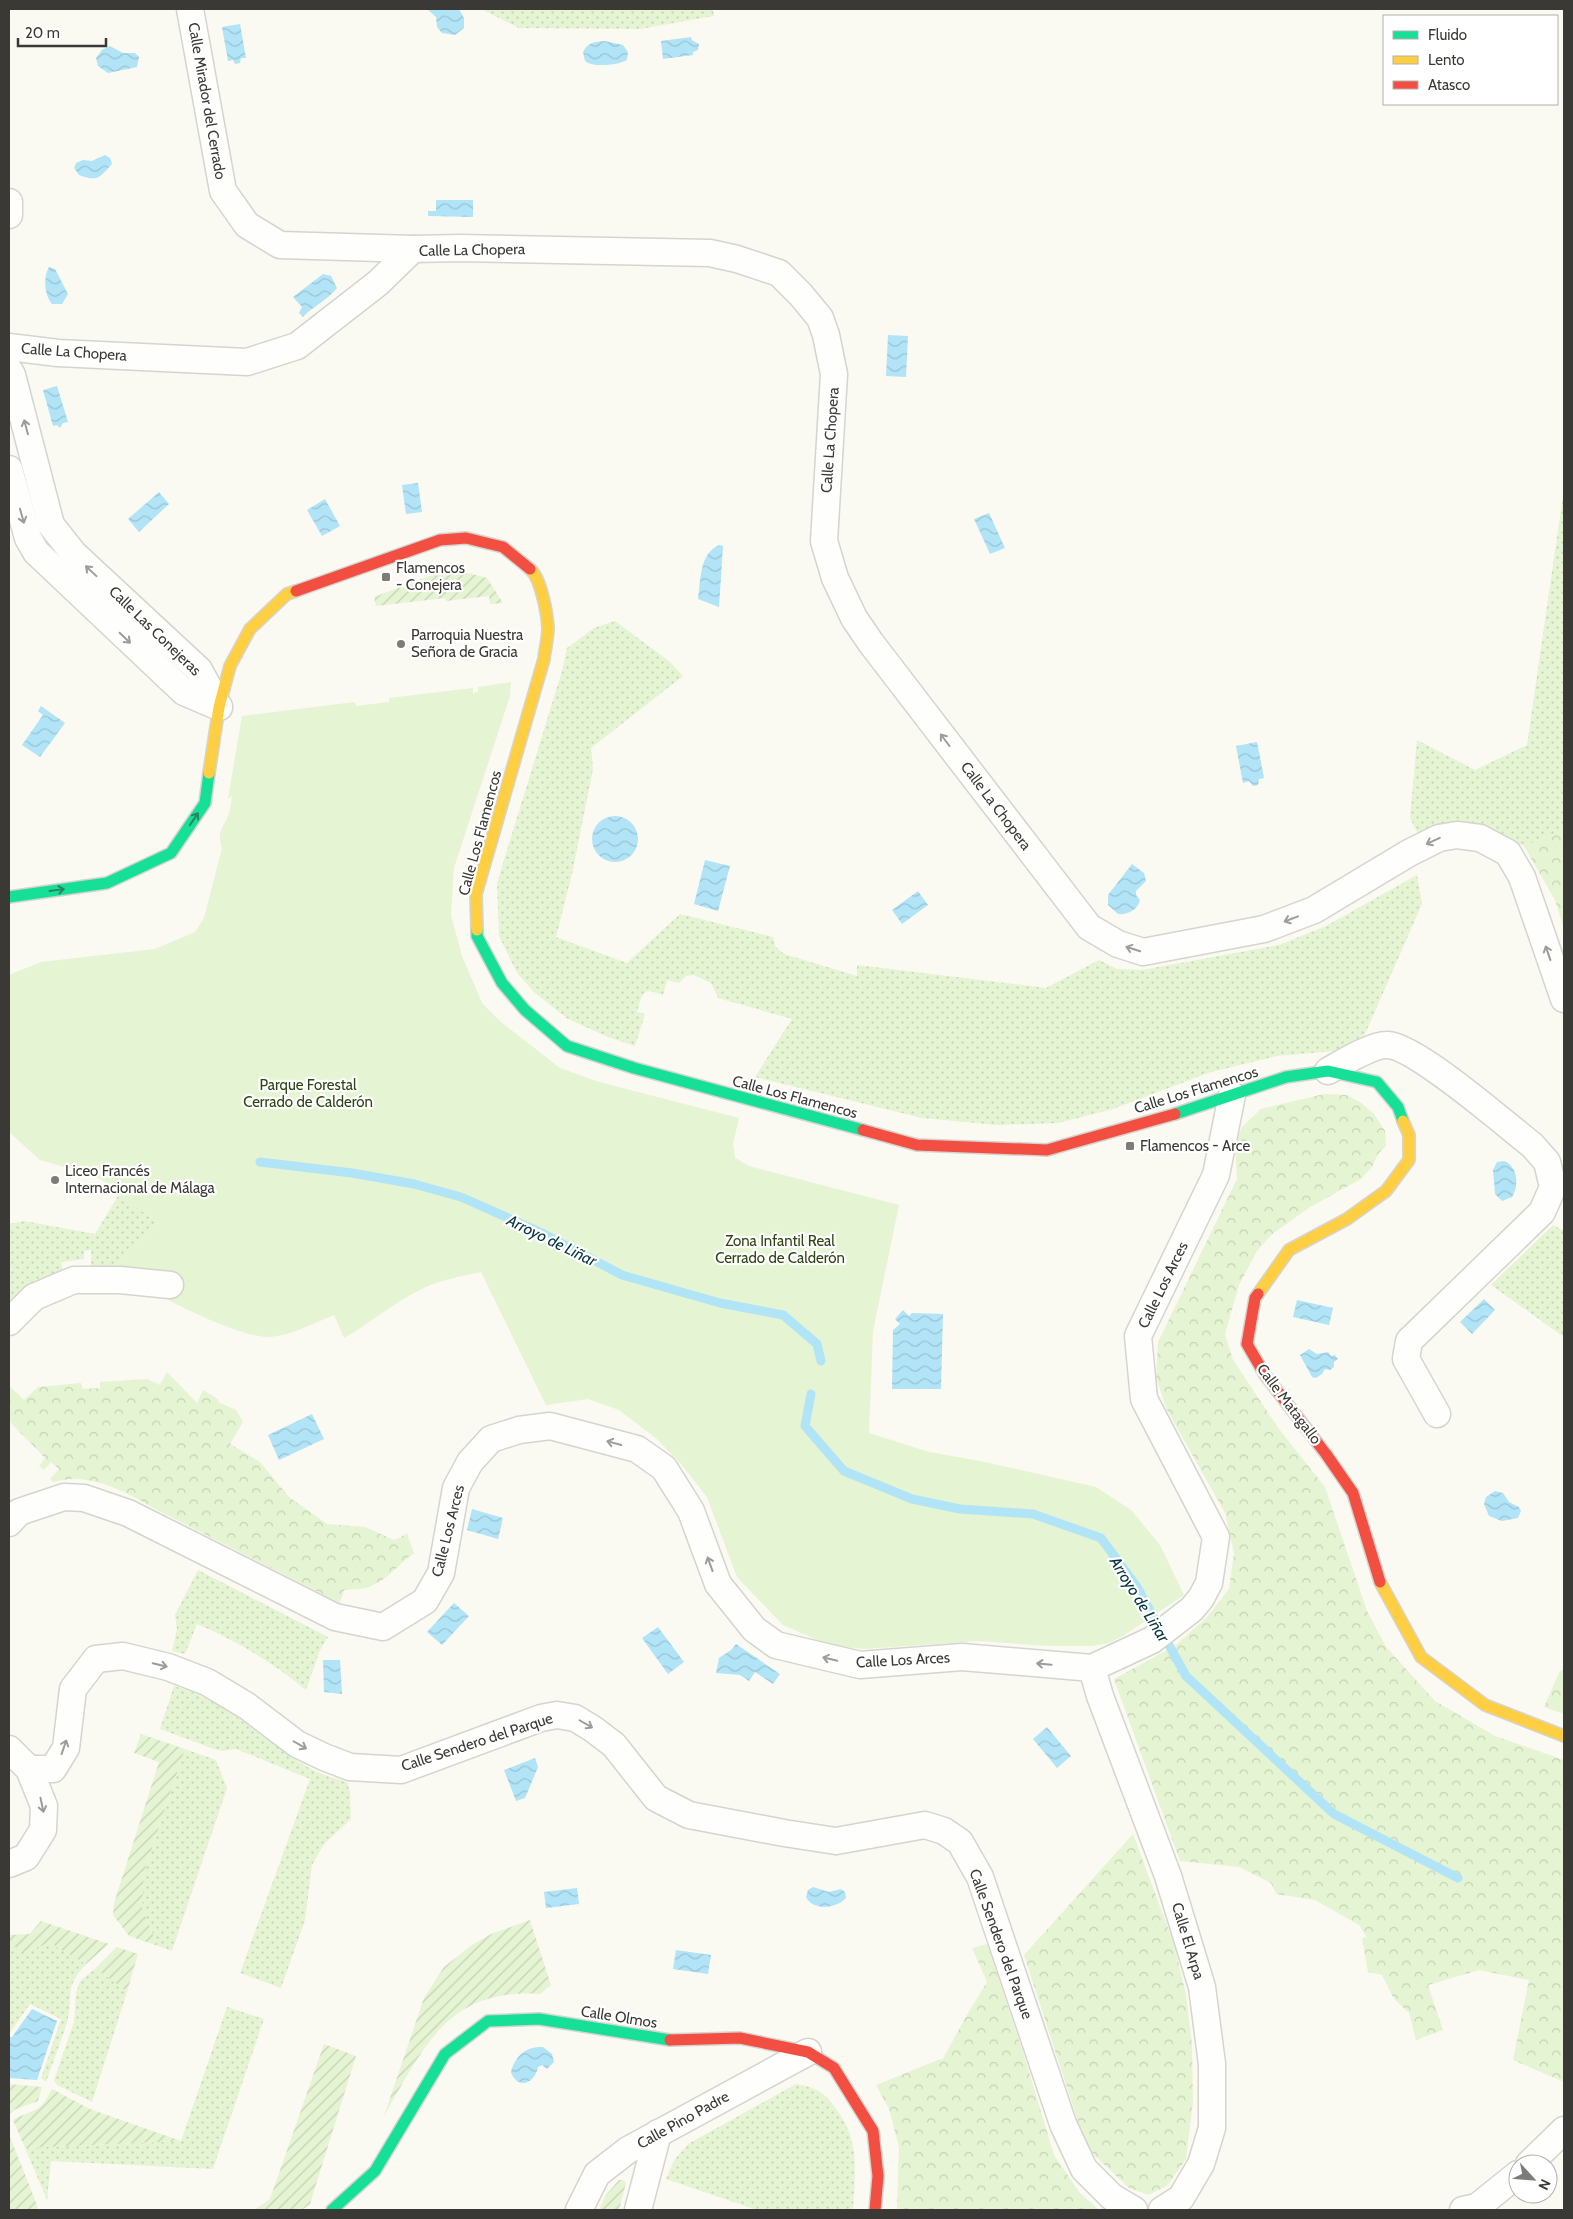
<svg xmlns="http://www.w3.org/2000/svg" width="1573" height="2219" font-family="Cabin,sans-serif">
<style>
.grass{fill:url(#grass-dots)}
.forest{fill:url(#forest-crowns)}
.park{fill:#e5f4d2}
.garden{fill:url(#garden-furrows)}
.water{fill:url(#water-waves)}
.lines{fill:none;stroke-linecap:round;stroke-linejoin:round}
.stream{stroke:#b1e4f6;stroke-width:9}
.street-casing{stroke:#d5d4cf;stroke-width:29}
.fast-casing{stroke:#d5d4cf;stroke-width:14}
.slow-casing{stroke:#d5d4cf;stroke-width:14}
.jam-casing{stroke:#d5d4cf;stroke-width:14}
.street{stroke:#fefefd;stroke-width:26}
.fast{stroke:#16e098;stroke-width:11}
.slow{stroke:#ffcf43;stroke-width:11}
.jam{stroke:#f24e42;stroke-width:11}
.oneway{stroke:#9c9c99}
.oneway2{stroke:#2a8462}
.poi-dot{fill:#7e7c77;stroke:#fff;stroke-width:2}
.labels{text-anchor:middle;stroke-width:4.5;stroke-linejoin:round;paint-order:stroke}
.street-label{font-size:15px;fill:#3b3935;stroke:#fff}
.poi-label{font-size:15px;fill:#3b3935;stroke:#fff;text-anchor:start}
.park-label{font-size:15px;fill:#2e4411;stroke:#fff}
.water-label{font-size:16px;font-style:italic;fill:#053342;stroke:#fff}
</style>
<defs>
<pattern id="grass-dots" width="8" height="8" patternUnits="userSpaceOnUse" patternTransform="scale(1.25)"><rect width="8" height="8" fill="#e5f4d2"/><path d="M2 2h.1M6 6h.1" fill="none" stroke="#c5d2b5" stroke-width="1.8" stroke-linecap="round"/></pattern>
<pattern id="forest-crowns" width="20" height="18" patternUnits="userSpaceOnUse" patternTransform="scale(1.25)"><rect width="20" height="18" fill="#e5f4d2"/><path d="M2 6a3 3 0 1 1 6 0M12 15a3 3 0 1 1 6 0" fill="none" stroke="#c5d2b5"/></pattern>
<pattern id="garden-furrows" width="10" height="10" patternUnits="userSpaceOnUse" patternTransform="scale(1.25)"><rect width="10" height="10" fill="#e5f4d2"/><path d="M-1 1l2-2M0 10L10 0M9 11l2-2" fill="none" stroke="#c5d2b5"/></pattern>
<pattern id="water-waves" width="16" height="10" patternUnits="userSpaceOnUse" patternTransform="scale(1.25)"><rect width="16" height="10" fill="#b1e4f6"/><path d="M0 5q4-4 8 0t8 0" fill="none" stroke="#99c4d4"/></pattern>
</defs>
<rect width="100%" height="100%" fill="#faf9f2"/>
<!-- grass -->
<g class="grass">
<polygon points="481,9 713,9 714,16 640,29 519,28"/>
<polygon points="1564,489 1564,830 1524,846 1484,826 1454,821 1419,836 1410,818 1417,740 1475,770 1527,745"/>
<polygon points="615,621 670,662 683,676 591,748 593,769 572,874 556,937 627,963 680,914 773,937 775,946 784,954 857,976 857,965 1046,988 1099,960 1117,969 1142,970 1279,945 1326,926 1417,875 1422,904 1365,1034 1353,1042 1334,1051 1277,1056 1211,1072 1113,1109 1058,1123 997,1125 922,1118 755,1077 792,1019 718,998 711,983 694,975 686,976 679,983 667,980 663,995 650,991 645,992 641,998 637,1012 645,1014 635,1046 608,1037 568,1019 534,992 517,973 499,936 497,883 562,671 567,648 594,628"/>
<polygon points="118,1196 159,1222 113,1267 91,1267 91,1250 84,1251 84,1259 61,1262 63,1273 23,1289 9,1301 9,1273 11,1270 9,1268 9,1224 24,1221 95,1234"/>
<polygon points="1553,1225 1564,1231 1564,1337 1491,1285"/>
<path d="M198 1570 328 1637 320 1650 306 1690C272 1662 237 1641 197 1624L185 1654 172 1651 177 1629 175 1615Z"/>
<path d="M174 1686C225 1699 266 1743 311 1769 321 1775 335 1778 347 1782L350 1792 351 1819 324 1844 312 1865 305 1920 281 1988 240 1973 310 1779 236 1749 222 1751 214 1749 160 1729Z"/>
<polygon points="185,1749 216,1760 227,1788 172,1951 158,1946 142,1909 144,1872"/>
<path d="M9 1943 23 1952 50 1943 86 1964C62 1991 75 1993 67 2022 61 2042 53 2062 46 2082L41 2078 61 2019 30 2004 9 2034Z"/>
<polygon points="96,1968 127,1992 92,2102 57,2085 54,2080 74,2022 76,1993 80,1981"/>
<polygon points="227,2007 264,2019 213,2169 51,2161 47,2200 25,2148 181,2141"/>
<path d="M796 2084C819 2088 826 2094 839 2113 860 2143 855 2175 853 2210H757L666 2179 675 2159 688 2144Z"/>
</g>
<!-- forest -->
<g class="forest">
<polygon points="1564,830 1564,929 1555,900 1524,846"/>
<polygon points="1324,1094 1347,1095 1360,1102 1374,1114 1385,1131 1386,1146 1378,1154 1372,1167 1361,1179 1310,1207 1271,1235 1257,1251 1239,1285 1225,1334 1233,1360 1279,1429 1325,1487 1367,1611 1386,1647 1435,1701 1495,1736 1564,1760 1564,2082 1513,2060 1529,1980 1479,1970 1428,1985 1443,2030 1416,2040 1409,2013 1394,1999 1382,1975 1368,1972 1362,1938 1367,1937 1359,1925 1315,1900 1276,1894 1271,1883 1239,1867 1180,1861 1114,1679 1175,1646 1207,1617 1229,1589 1234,1553 1225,1513 1166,1408 1156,1377 1158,1342 1237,1179 1235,1144 1242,1127 1261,1109"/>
<path d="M167 1372 197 1403 203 1390 218 1399V1402L236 1410 243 1422 230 1444 260 1462 289 1497 327 1524 365 1527 394 1540 407 1534 414 1553C399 1564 388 1579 371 1586 363 1590 352 1589 344 1590L340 1603 155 1509C131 1495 105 1480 76 1479 69 1478 60 1481 53 1482L50 1479 59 1469 51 1462 44 1470 39 1466 45 1458 9 1421V1386L24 1400 38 1387 81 1383 83 1389 100 1388V1382L147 1379 160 1385Z"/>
<polygon points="1564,1668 1564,1714 1544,1707 1559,1673"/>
<polygon points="1133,1834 1174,1944 1186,1995 1192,2044 1193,2102 1186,2159 1167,2186 1148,2195 1129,2188 1094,2155 1083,2137 1024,1955"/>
<polygon points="987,1944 1023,2052 1054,2155 1079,2192 1099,2210 897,2210 899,2147 889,2109 876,2085 938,2060 943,2059 964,2020 987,1982 972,1948"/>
</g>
<!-- park -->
<path class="park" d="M511 682 510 696 454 868 451 915 462 956 482 1003 501 1022 560 1068 599 1082 739 1118 733 1144 735 1158 749 1166 899 1205 873 1331 869 1433 929 1452 980 1461 1096 1487 1131 1510 1160 1545 1184 1595 1123 1636 1109 1643 1092 1646H1048L980 1641 863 1649 831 1646 783 1625 737 1577 707 1497 681 1464 658 1440 619 1410 588 1399 546 1405 481 1272C461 1276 440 1280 422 1289 394 1302 371 1323 344 1338L334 1315C313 1323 291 1336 269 1337 246 1338 186 1310 165 1298 147 1287 134 1271 113 1267L159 1222 118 1196 121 1191 93 1175 40 1160 9 1132V975L41 962 155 949 195 932 204 918 222 848C216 829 224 829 229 813 231 807 231 801 232 796L228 799 242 716 355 702 356 706 389 702V698L473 688V693L478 692V687Z"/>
<!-- garden -->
<g class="garden">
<polygon points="468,573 487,578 503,603 490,604 489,596 446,601 445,598 376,606 374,597 435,574"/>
<polygon points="141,1734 185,1749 144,1872 142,1909 158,1946 129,1936 113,1915 114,1903 159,1762 134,1753"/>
<path d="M530 1920 551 1985 540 1994C447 1988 424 2047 384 2116L424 1998 444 1967 472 1945 491 1934Z"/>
<polygon points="41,1921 109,1944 86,1964 50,1943 23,1952 9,1943 9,1935 30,1934"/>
<polygon points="117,1947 138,1954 127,1992 96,1968"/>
<polygon points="324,2044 356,2056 310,2204 302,2210 254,2210 270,2199"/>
<polygon points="9,2084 42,2087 38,2101 14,2110 9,2115"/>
<path d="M52 2089 90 2109 181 2141 25 2148 13 2120C36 2107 38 2116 52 2089Z"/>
<polygon points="9,2134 39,2210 9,2210"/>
<polygon points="619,2180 623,2180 626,2183 619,2210 599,2210 605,2196"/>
</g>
<!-- water -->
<g class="water">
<polygon points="427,9 459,9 464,18 464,28 455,35 442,33 437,27 436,17"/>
<polygon points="240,24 246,58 241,58 240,63 235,64 233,60 228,61 222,27"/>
<polygon points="691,37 692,40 699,44 698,50 693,52 693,55 663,59 661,41"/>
<path d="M605 41 623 45 628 52 627 60C618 65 593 68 585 61L583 52C588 42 594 42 605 41Z"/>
<polygon points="110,46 123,53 135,53 139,57 137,67 108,73 98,66 96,58 102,50"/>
<path d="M105 155 110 158 112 164C99 178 98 182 79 175L74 168 76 163 83 160 92 161Z"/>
<polygon points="436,200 473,200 473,217 428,216 428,211 436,211"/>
<path d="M49 267 55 269 68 294 62 304H52C44 295 43 277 49 267Z"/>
<path d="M323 274 331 276 337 288C328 300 313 306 303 317L299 313 302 307 293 297Z"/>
<polygon points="888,335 908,336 906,377 886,376"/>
<polygon points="57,386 68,422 63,423 60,428 57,425 53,426 43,390"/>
<polygon points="418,483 422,512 406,514 402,485"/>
<polygon points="159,492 169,504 139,532 128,519"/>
<polygon points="325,499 340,526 322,536 307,510"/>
<polygon points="989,513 1005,548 990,554 974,519"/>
<path d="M719 545 723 546 719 607 698 599C701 580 699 554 719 545Z"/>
<polygon points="41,706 65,723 40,757 22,745 43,715 38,711"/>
<polygon points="1257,742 1264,778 1259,779 1258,785 1253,786 1249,781 1243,783 1236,746"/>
<circle cx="615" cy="839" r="23"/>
<polygon points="705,860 730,866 718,911 694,904"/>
<path d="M1132 864 1144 873 1146 881 1136 891V895L1140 900C1138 910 1127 915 1118 914L1108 905V895Z"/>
<polygon points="918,891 928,905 902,924 892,910"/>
<path d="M1504 1161C1518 1166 1519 1186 1512 1197L1502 1201 1495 1194 1493 1170 1497 1162Z"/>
<polygon points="1484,1299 1495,1310 1472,1334 1460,1322"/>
<polygon points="1297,1300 1333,1308 1329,1325 1293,1317"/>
<polygon points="903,1310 909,1316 912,1313 943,1314 941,1389 892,1389 893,1330 900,1324 895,1319"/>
<polygon points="1309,1349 1317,1354 1328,1352 1331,1356 1335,1355 1338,1359 1334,1362 1334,1367 1330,1370 1325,1369 1322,1374 1316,1378 1312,1377 1300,1355"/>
<polygon points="312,1414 324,1439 279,1460 268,1435"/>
<polygon points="1495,1491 1503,1493 1509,1502 1519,1507 1521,1511 1518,1518 1502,1521 1489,1516 1484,1504 1486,1497"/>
<polygon points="472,1509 503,1518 498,1539 467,1530"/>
<polygon points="454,1603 469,1616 442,1645 427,1632"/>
<polygon points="658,1627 684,1662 668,1674 642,1638"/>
<polygon points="736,1644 780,1674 773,1684 755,1672 749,1681 740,1675 716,1673 719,1658 731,1650"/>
<polygon points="323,1660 340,1660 342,1694 324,1692"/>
<polygon points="1047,1727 1071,1756 1057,1768 1033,1739"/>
<polygon points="535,1758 538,1767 525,1798 516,1801 504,1770"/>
<path d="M813 1887 829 1892 841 1889 845 1892 846 1898C836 1909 813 1911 806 1897L808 1890Z"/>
<polygon points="577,1888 579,1904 546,1908 544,1892"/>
<polygon points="676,1950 711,1955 708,1974 673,1969"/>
<polygon points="32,2009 57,2021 37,2080 9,2078 9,2037 12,2037"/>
<path d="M543 2047 552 2054 554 2062 547 2069 542 2065 538 2067C535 2084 517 2090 511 2072 515 2056 526 2046 543 2047Z"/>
</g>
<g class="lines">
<!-- stream -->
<g class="stream">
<polyline points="260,1162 352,1173 414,1184 461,1197 540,1232 622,1275 720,1303 783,1315 817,1344 821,1361"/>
<polyline points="811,1394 805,1426 844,1471 912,1499 960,1509 1033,1514 1101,1538 1137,1587 1186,1676 1334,1814 1458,1878"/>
</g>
<!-- street casing -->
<g class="street-casing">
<g id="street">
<polyline points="190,9 223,191 247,225 280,245 413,249 460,248 710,253 737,259 779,273 801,295 820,318 826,335 834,374 824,541 835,578 854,618 871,643 1089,927 1118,944 1143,952 1264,929 1314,910 1409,853 1439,838 1457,835 1480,838 1508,853 1522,877 1564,999"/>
<polyline points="9,202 9,215"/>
<polyline points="9,347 58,353 247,362 297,346 378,283 413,249"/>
<polyline points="9,370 12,375 51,525 74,554 199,670 219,707"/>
<polyline points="9,469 28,538 36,552 184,692 219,707"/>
<path d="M1328 1071C1342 1063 1373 1044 1388 1045 1417 1047 1505 1124 1532 1145L1547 1162 1553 1187 1542 1212 1409 1341 1406 1359 1437 1414"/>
<polyline points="9,1322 34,1297 74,1280 120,1280 170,1285"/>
<polyline points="9,1523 19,1512 64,1497 84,1498 128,1513 335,1617 383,1627 425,1601 441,1573 456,1488 470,1462 491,1439 519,1430 550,1426 637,1449 664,1468 691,1511 718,1584 754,1629 776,1645 860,1665 962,1657 1092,1668 1152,1640 1192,1609 1201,1598 1209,1583 1216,1537 1144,1399 1138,1336 1216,1175 1232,1095"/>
<polyline points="1092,1668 1100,1696 1168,1876 1202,1987 1212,2064 1212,2128 1201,2164 1181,2198 1162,2210"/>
<polyline points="9,1749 29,1769 44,1806 43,1830 26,1857 9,1864"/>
<polyline points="29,1769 53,1769 66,1748 73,1689 96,1659 123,1656 168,1667 207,1682 247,1706 297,1744 324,1757 350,1767 401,1770 541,1718 557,1715 575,1718 593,1729 614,1745 656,1798 689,1815 784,1833 836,1841 925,1825 944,1831 960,1842 980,1877 1063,2124 1084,2169 1112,2197 1134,2210"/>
<polyline points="1529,2164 1564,2130"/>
<polyline points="579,2210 597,2174 628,2150 808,2052"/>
<polyline points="638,2210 658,2133"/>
<polyline points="1463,2210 1477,2207 1518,2174"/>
</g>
</g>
<!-- fast casing -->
<g class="fast-casing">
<g id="fast">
<polyline points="9,897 107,883 171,853 205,803 209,773"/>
<polyline points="477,930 477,936 502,983 525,1010 567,1046 634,1068 863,1130"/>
<polyline points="1175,1114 1286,1077 1328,1071 1377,1082 1398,1107 1403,1121"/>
<polyline points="332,2210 375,2171 445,2054 488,2021 539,2019 670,2040"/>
</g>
</g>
<!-- slow casing -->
<g class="slow-casing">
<g id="slow">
<polyline points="209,773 219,707 230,666 250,629 287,594 296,591"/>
<path d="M477 930 476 894 544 659C545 649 548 638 548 628 547 613 541 578 530 569"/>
<polyline points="1258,1294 1289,1250 1347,1219 1386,1191 1409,1160 1409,1135 1403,1121"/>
<polyline points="1380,1582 1421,1657 1485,1705 1564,1736"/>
</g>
</g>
<!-- jam casing -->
<g class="jam-casing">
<g id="jam">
<polyline points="296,591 440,540 466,538 503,547 530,569"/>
<polyline points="863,1130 917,1145 1047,1150 1175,1114"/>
<polyline points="1258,1294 1255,1298 1247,1344 1265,1375 1326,1454 1353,1493 1380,1582"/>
<polyline points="670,2040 740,2038 808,2052 834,2068 873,2131 878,2176 875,2210"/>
</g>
</g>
<!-- street -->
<use href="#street" class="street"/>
<!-- fast -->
<use href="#fast" class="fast"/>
<!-- slow -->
<use href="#slow" class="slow"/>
<!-- jam -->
<use href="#jam" class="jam"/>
</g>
<!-- one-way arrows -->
<defs><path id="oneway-shaft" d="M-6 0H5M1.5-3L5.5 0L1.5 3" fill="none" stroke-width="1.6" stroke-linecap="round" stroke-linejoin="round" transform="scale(1.25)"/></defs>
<g class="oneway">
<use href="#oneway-shaft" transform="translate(26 427) rotate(-105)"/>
<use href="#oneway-shaft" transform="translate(22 516) rotate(74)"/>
<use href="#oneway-shaft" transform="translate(91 571) rotate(-137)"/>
<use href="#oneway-shaft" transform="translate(125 638) rotate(44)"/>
<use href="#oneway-shaft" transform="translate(945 740) rotate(-127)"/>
<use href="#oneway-shaft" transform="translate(1433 841) rotate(155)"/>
<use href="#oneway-shaft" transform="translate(1291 919) rotate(159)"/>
<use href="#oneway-shaft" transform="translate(1133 949) rotate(-162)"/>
<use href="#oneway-shaft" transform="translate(1548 953) rotate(-109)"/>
<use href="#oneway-shaft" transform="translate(614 1443) rotate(-165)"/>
<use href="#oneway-shaft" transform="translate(710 1564) rotate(-110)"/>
<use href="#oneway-shaft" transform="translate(830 1659) rotate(-167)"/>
<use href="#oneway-shaft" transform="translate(1044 1664) rotate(-175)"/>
<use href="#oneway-shaft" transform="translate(160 1665) rotate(14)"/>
<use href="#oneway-shaft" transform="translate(586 1724) rotate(30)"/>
<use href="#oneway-shaft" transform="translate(300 1745) rotate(30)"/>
<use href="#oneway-shaft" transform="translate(64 1747) rotate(-71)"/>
<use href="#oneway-shaft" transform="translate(42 1805) rotate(78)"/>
</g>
<g class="oneway2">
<use href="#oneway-shaft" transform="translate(194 819) rotate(-56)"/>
<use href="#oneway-shaft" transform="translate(57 890) rotate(-8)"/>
</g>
<!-- markers -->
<g class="poi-dot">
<rect x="381" y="572" width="10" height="10" rx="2.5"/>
<circle cx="401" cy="644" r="5"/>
<rect x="1125" y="1141" width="10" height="10" rx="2.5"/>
<circle cx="55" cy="1180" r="5"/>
</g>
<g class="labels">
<!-- street labels -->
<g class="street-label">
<text transform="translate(207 101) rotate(80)" y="5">Calle Mirador del Cerrado</text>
<text transform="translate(472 250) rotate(-1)" y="5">Calle La Chopera</text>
<text transform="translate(74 352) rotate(4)" y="5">Calle La Chopera</text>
<text transform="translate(830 440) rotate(-86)" y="5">Calle La Chopera</text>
<text transform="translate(155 631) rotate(44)" y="5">Calle Las Conejeras</text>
<text transform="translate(996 806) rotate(53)" y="5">Calle La Chopera</text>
<text transform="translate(480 833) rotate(-75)" y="5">Calle Los Flamencos</text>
<text transform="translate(1196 1090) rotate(-17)" y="5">Calle Los Flamencos</text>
<text transform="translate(795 1097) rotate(15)" y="5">Calle Los Flamencos</text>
<text transform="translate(1163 1285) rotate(-64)" y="5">Calle Los Arces</text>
<text transform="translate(1289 1404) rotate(53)" y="5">Calle Matagallo</text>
<text transform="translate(448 1531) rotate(-76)" y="5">Calle Los Arces</text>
<text transform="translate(903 1660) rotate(-3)" y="5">Calle Los Arces</text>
<text transform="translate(477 1742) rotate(-18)" y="5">Calle Sendero del Parque</text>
<text transform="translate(1188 1941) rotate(73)" y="5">Calle El Arpa</text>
<text transform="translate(1001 1944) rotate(70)" y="5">Calle Sendero del Parque</text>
<text transform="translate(619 2017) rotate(9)" y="5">Calle Olmos</text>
<text transform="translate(683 2120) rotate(-29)" y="5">Calle Pino Padre</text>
</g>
<!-- poi labels -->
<g class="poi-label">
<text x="396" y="573">Flamencos<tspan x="396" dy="17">- Conejera</tspan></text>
<text x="411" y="640">Parroquia Nuestra<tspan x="411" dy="17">Señora de Gracia</tspan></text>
<text x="1140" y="1151">Flamencos - Arce</text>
<text x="65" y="1176">Liceo Francés<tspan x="65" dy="17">Internacional de Málaga</tspan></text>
</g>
<!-- park labels -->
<g class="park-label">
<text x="308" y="1090">Parque Forestal<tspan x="308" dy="17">Cerrado de Calderón</tspan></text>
<text x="780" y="1246">Zona Infantil Real<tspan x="780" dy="17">Cerrado de Calderón</tspan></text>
</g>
<!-- water labels -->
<g class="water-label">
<text transform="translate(552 1240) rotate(26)" y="6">Arroyo de Liñar</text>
<text transform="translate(1140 1599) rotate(58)" y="6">Arroyo de Liñar</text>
</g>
</g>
<!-- border -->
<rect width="1573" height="2219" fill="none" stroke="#3b3935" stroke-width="20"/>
<!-- legend -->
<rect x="1383" y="15" width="175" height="90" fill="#ffffff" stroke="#b1b0ae"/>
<rect x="1393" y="31" width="25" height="8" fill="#16e098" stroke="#b1b0ae"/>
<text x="1428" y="40" font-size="15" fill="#3b3935">Fluido</text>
<rect x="1393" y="56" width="25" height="8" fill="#ffcf43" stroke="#b1b0ae"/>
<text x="1428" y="65" font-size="15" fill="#3b3935">Lento</text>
<rect x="1393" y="81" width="25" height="8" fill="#f24e42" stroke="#b1b0ae"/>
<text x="1428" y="90" font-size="15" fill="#3b3935">Atasco</text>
<!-- north arrow -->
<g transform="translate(1533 2179) rotate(116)"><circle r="24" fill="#ffffff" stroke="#b1b0ae"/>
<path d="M0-4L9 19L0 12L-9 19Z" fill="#7e7c77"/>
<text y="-8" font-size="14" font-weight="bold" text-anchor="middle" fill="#3b3935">N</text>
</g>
<!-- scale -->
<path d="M18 38v8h88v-8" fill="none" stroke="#3b3935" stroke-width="2.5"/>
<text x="25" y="38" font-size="15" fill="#3b3935" stroke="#ffffff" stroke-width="4" paint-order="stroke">20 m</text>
</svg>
